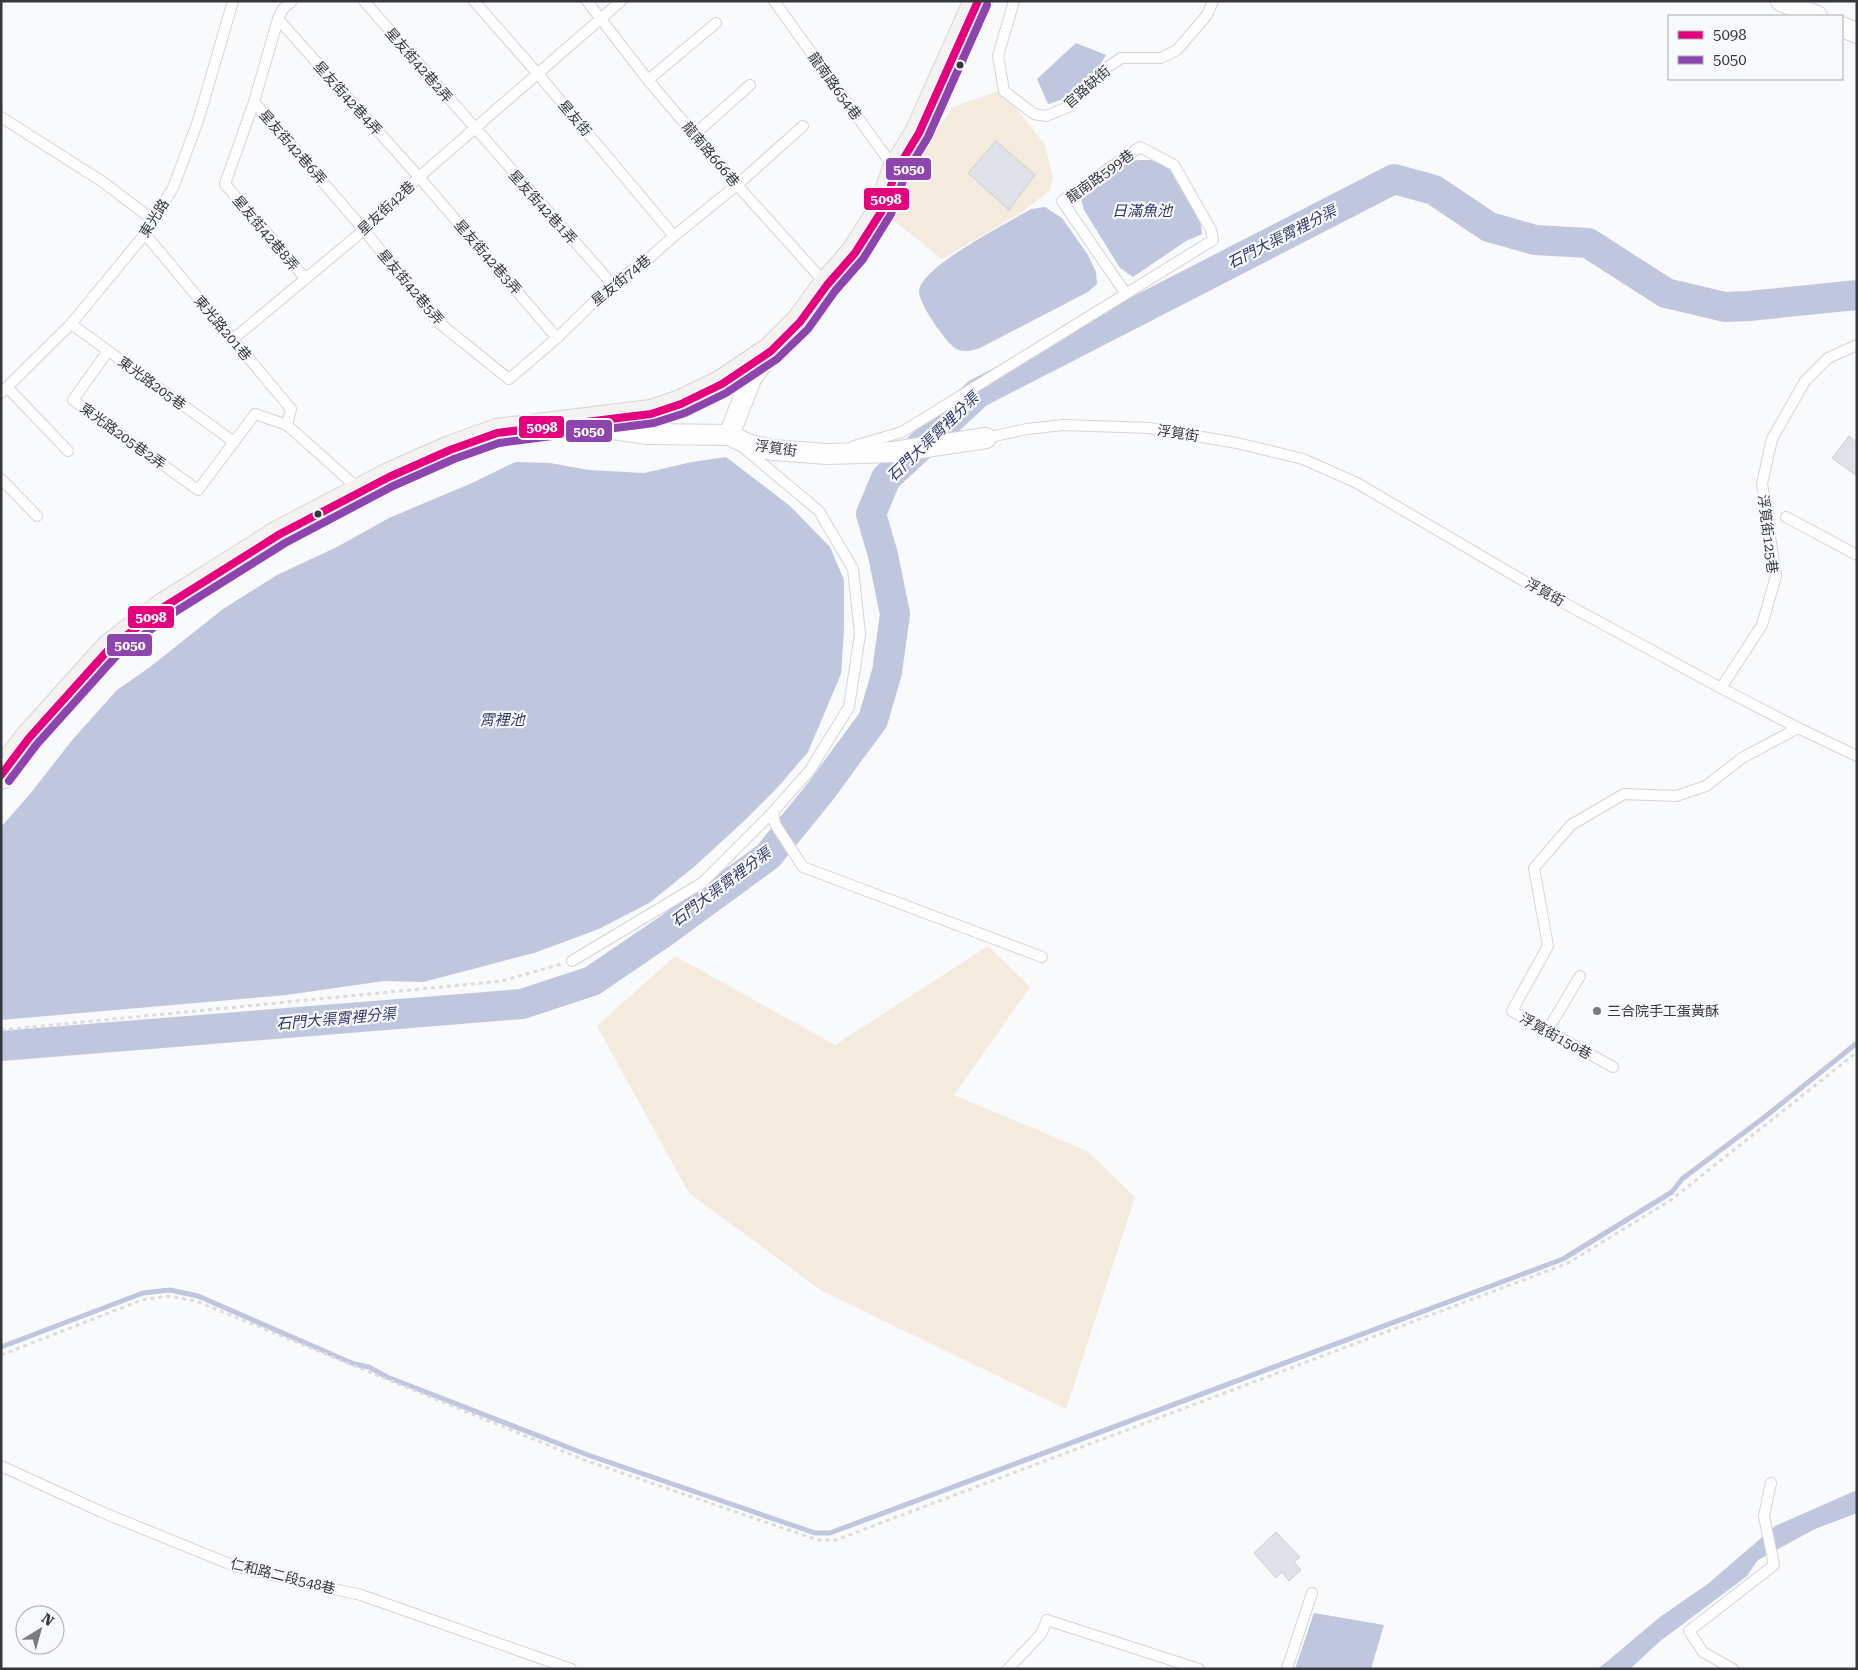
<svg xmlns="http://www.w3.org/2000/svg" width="1858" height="1670" font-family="'Roboto Serif','Noto Sans TC',serif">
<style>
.green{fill:#f4eade}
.water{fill:#c0c6de}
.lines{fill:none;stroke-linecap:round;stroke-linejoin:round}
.stream{stroke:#c0c6de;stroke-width:5}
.river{stroke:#c0c6de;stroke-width:30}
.building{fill:#e0e2ea;stroke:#cecfd2}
.lane-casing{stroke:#d4d5d8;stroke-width:12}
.street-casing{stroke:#d4d5d8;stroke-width:22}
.secondary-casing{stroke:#d4d5d8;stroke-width:30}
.path{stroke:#dcdcdd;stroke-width:3;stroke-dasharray:4 4;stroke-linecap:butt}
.lane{stroke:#fefeff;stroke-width:10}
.street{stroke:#fefeff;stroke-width:20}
.secondary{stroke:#f5f3f1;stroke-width:28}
.bus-1-casing{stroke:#f7f9fd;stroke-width:11}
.bus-2-casing{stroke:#f7f9fd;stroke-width:11}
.bus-1{stroke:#e5007d;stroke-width:8}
.bus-2{stroke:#8e44ad;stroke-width:8}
.bus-dot{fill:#36373b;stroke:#f7f9fd;stroke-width:2}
.poi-dot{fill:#7a7b7f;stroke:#f7f9fd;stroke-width:2}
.labels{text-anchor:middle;stroke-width:4.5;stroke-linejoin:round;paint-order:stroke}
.street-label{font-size:14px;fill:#36373b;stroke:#f7f9fd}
.poi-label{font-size:14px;fill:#36373b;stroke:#f7f9fd;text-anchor:start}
.water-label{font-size:15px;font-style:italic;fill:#303563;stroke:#f7f9fd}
.line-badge{stroke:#f7f9fd;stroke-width:2}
.badge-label{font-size:14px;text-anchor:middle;font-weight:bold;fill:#fff}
</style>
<rect width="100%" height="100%" fill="#f8fafc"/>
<!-- green -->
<g class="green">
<polygon points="1002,90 1045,145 1053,178 1050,190 1025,210 942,259 892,219 907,173 953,107"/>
<polygon points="988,946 1030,987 954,1095 1087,1151 1135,1197 1066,1409 822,1291 689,1193 597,1026 675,956 835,1045"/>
</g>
<!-- water -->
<g class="water">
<path d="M1076 43 1106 55C1091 81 1078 96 1048 104L1037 79Z"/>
<polygon points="1141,160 1151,160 1167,167 1176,175 1200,217 1202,234 1186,241 1133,277 1120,268 1084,210 1081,199 1087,188 1125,161"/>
<path d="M1045 207 1062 218 1088 255 1096 272 1097 284 1088 292 980 348C960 355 954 350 942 334 935 325 919 302 919 291 921 266 1010 222 1031 209Z"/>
<polygon points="726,457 790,506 830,547 844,580 844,629 841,674 808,752 779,786 744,821 694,867 649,903 599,929 534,953 423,982 384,981 286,995 1,1020 1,827 30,794 73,739 117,690 150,667 223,609 277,575 337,547 389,518 472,483 515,462 550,463 589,470 644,473 692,462"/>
<polygon points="1857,1490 1857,1513 1815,1529 1758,1560 1747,1576 1659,1642 1630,1669 1598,1669 1660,1617 1709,1583 1775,1526"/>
<polygon points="1314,1613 1384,1625 1371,1669 1295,1669"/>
</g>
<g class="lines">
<!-- stream -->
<polyline class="stream" points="1,1347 143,1293 170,1290 198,1296 354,1364 369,1367 387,1377 588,1455 815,1533 830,1533 1563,1259 1672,1192 1682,1179 1766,1116 1857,1043"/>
<!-- river -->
<polyline class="river" points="1,1046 522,1004 592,981 667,930 768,856 820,792 873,720 887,672 895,614 883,555 871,514 886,478 978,393 1394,179 1434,190 1489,227 1535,240 1588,243 1666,293 1725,307 1749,306 1857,295"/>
</g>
<!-- building -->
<g class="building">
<polygon points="996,141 1035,175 1009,210 968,173"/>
<polygon points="1849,436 1857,442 1857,476 1832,458"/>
<polygon points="1276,1532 1300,1557 1294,1562 1301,1570 1289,1581 1282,1572 1276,1578 1254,1553"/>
</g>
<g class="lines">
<!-- lane casing -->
<g class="lane-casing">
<g id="lane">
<polyline points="292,1 283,9 278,19 254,102 364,230 438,322 509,379 557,338 612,284 647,260 674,236 737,185 803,126"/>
<polyline points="364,1 612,284"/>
<polyline points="474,1 538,74 674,236"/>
<polyline points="587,1 648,80 737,185 826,284"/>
<polyline points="774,1 895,169"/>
<polyline points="1014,1 998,56 1004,91 1034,114 1046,116 1068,107 1104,70 1121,58 1161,58 1177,50 1207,15 1213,1"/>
<polyline points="278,19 419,177 557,338"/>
<polyline points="648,80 716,23"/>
<polyline points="254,102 225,184 305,278"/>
<polyline points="1,117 103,182 153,220"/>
<polyline points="695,134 750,85"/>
<polyline points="145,234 291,409 287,425"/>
<polyline points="71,324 234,442"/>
<polyline points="232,340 364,230 419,177 621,1"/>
<polyline points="108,351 73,400 198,490 255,414 287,425 361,491"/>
<polyline points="7,387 68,451"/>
<polyline points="1,393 71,324 145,234 173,188 198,121 233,1"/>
<polyline points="986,438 1027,429 1063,425 1149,428 1237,443 1303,459 1357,483 1529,584 1721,688 1798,728 1857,756"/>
<polyline points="854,446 902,432 1213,240 1211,230 1174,165 1140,147 1062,201 1126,294"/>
<polyline points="1,479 37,516"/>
<polyline points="1786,517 1857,555"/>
<polyline points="1721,688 1762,625 1776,576 1762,484 1772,439 1805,381 1828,358 1857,345"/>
<polyline points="773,812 775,824 803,867 1042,957"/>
<polyline points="572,961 702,883 773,812 810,770 849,707 860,634 853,569 819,511 745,449"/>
<polyline points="1547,1031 1580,976"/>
<polyline points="1613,1067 1512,1011 1548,946 1534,868 1571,825 1624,794 1676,796 1706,786 1742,758 1798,728"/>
<polyline points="1,1466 104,1513 237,1567 361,1595 571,1669"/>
<polyline points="1008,1669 1041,1634 1047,1620 1199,1669"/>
<polyline points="1287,1669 1312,1593"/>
<polyline points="1733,1669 1703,1652 1689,1631 1774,1565 1764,1516 1771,1483"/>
</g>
</g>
<!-- street casing -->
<g class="street-casing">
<g id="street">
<polyline points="1781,1 1817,16"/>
<polyline points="1842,27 1857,33"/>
<polyline points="600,427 648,434 729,435 750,445 773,450 827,454 893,452 986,438"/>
<polyline points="729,435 751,379 764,361"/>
</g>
</g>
<!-- secondary casing -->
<g class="secondary-casing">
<polyline id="secondary" points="1,775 29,738 110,648 164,607 280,534 389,477 450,450 497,433 651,414 681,404 722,384 771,351 800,322 827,285 855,253 883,209 896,171 919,133 978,1"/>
</g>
<!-- path -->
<g class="path">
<polyline points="1,1030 502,981 561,964"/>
<polyline points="1,1355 142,1300 168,1296 196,1301 587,1461 818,1540 836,1540 1568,1263 1671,1200 1857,1052"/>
</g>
<!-- lane -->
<use href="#lane" class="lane"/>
<!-- street -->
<use href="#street" class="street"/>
<!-- secondary -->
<use href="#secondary" class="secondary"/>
<!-- bus-1 casing -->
<g class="bus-1-casing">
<polyline id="bus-1" points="1,775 29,738 110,648 164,607 280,534 389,477 450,450 497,433 651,414 681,404 722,384 771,351 800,322 827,285 855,253 883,209 896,171 919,133 978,1"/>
</g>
<!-- bus-2 casing -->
<g class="bus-2-casing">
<polyline id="bus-2" points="9,781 37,744 117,655 170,615 285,543 393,486 454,459 499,443 654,423 685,413 726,393 777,359 808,329 835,291 863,259 891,214 905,175 928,137 987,5"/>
</g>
<!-- bus-1 -->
<use href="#bus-1" class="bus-1"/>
<!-- bus-2 -->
<use href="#bus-2" class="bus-2"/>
</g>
<!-- markers -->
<g class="bus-dot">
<circle cx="960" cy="65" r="4.5"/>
<circle cx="318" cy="514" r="4.5"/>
</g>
<circle class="poi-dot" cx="1597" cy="1011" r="5"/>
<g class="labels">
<!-- street labels -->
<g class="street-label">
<text transform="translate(419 65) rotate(49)" y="5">星友街42巷2弄</text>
<text transform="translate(835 86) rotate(54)" y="5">龍南路654巷</text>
<text transform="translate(1087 87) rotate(-41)" y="5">官路缺街</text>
<text transform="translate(348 98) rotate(48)" y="5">星友街42巷4弄</text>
<text transform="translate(575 118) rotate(50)" y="5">星友街</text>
<text transform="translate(293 147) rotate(49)" y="5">星友街42巷6弄</text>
<text transform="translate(711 154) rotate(50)" y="5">龍南路666巷</text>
<text transform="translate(1100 176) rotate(-36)" y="5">龍南路599巷</text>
<text transform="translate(543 207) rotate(48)" y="5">星友街42巷1弄</text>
<text transform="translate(386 208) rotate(-43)" y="5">星友街42巷</text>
<text transform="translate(154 218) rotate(-58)" y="5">東光路</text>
<text transform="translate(266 233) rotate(50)" y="5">星友街42巷8弄</text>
<text transform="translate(488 257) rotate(49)" y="5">星友街42巷3弄</text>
<text transform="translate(621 280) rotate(-39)" y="5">星友街74巷</text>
<text transform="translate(411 287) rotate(50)" y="5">星友街42巷5弄</text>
<text transform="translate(223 328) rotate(50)" y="5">東光路201巷</text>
<text transform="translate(152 383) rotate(36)" y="5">東光路205巷</text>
<text transform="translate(1178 433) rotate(9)" y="5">浮筧街</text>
<text transform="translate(123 436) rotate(36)" y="5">東光路205巷2弄</text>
<text transform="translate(776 448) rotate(8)" y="5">浮筧街</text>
<text transform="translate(1768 534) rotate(83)" y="5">浮筧街125巷</text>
<text transform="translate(1545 592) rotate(29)" y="5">浮筧街</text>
<text transform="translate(1556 1036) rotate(29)" y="5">浮筧街150巷</text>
<text transform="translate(283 1576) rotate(14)" y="5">仁和路二段548巷</text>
</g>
<!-- poi labels -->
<g class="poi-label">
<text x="1607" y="1016">三合院手工蛋黃酥</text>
</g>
<!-- water labels -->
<g class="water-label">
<text x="1142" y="216">日滿魚池</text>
<text transform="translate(1282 237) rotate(-27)" y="5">石門大渠霄裡分渠</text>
<text transform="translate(933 437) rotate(-44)" y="5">石門大渠霄裡分渠</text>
<text x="502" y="725">霄裡池</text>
<text transform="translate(721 887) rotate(-37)" y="5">石門大渠霄裡分渠</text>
<text transform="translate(336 1019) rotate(-5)" y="5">石門大渠霄裡分渠</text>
</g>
</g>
<g class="line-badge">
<rect x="885" y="157" width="47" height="24" rx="5" fill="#8e44ad"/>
<rect x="863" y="187" width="47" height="24" rx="5" fill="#e5007d"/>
<rect x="518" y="415" width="47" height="24" rx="5" fill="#e5007d"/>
<rect x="565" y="419" width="48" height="24" rx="5" fill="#8e44ad"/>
<rect x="127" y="605" width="48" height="24" rx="5" fill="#e5007d"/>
<rect x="106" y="633" width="47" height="24" rx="5" fill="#8e44ad"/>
</g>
<g class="badge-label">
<text x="909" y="174">5050</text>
<text x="886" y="204">5098</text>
<text x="542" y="432">5098</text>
<text x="589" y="436">5050</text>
<text x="151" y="622">5098</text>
<text x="130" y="650">5050</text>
</g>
<!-- border -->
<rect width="1858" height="1670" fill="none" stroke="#36373b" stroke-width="5"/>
<!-- legend -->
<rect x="1668" y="15" width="175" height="65" fill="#f7f9fd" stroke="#aaabaf"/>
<rect x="1678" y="31" width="25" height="8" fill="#e5007d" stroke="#aaabaf"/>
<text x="1713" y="40" font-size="15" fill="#36373b">5098</text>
<rect x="1678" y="56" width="25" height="8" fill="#8e44ad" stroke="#aaabaf"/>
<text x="1713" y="65" font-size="15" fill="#36373b">5050</text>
<!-- north arrow -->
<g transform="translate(40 1630) rotate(37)"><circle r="24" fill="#f7f9fd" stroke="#aaabaf"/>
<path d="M0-4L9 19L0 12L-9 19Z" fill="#7a7b7f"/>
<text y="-8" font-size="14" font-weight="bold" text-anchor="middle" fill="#36373b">N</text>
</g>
</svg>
